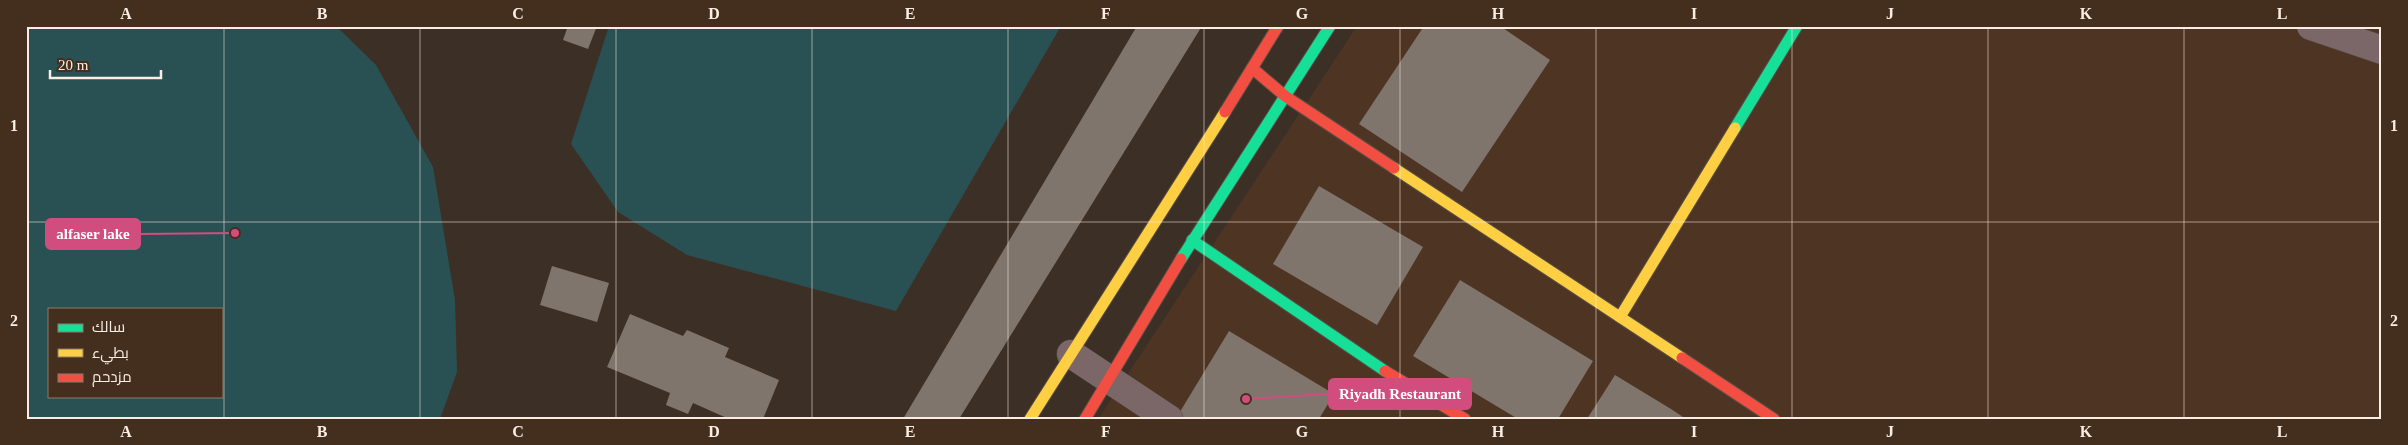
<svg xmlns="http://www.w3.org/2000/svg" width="2408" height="445" font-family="'Times New Roman',Cairo,serif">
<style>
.built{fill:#4e3422}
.water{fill:#295154;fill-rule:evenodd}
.building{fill:#7f756c}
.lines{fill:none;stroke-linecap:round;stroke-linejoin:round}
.street-casing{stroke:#594e46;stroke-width:29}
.fast-casing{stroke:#594e46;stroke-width:13}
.slow-casing{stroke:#594e46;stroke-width:13}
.jam-casing{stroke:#594e46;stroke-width:13}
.street{stroke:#7b6767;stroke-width:28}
.fast{stroke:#16e098;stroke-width:11}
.slow{stroke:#ffcf43;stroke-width:11}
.jam{stroke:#f24e42;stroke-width:11}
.grid{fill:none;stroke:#fbede3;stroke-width:1;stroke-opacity:0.55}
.leader{fill:none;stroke:#d04d7d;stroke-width:2}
.callout-dot{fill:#d04d7d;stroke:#442e1e;stroke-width:2}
.callout{fill:#d04d7d;stroke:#d04d7d;stroke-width:2}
.callout-label{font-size:15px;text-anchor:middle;font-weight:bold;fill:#fff}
.neatline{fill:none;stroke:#fbede3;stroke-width:2}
.grid-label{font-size:16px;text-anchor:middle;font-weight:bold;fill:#fbede3}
</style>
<rect width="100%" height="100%" fill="#3c2f26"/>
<!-- built -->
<polygon class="built" points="1357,26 2382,26 2382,419 1098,419"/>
<!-- water -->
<g class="water">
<path d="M26 26H336L376 65 433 167 455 300 457 372 440 419H26ZM49 309H221V396H49Z"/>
<polygon points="609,26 1061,26 896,311 687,255 618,212 571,144"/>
</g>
<!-- building -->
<g class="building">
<polygon points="568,26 597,26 588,49 563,40"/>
<polygon points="1137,26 1202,26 959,419 903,419"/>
<polygon points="1424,26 1500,26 1550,60 1462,192 1359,124"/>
<polygon points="1319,186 1423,247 1377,325 1273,264"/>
<polygon points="552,266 609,283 597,322 540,305"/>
<polygon points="1460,280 1593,361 1558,419 1518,419 1413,356"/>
<polygon points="630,314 683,336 687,330 729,348 725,357 779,380 763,419 729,419 693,403 688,414 666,405 670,393 607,367"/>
<polygon points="1229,331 1334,394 1319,419 1184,419 1178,415"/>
<polygon points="1615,375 1671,409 1686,419 1587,419"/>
</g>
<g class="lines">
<!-- street casing -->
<g class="street-casing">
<g id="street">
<polyline points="2311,26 2382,50"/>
<polyline points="1071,354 1169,419"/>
</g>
</g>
<!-- fast casing -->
<g class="fast-casing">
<g id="fast">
<polyline points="1735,128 1797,26"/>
<polyline points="1192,240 1385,371"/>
<polyline points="1181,259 1330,26"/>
</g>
</g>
<!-- slow casing -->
<g class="slow-casing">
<g id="slow">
<polyline points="1394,168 1682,358"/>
<polyline points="1620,317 1735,128"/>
<polyline points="1030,419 1225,112"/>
</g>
</g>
<!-- jam casing -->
<g class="jam-casing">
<g id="jam">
<polyline points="1252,68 1285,96 1394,168"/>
<polyline points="1225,112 1278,26"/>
<polyline points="1682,358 1774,419"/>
<polyline points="1385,371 1465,419"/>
<polyline points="1085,419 1181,259"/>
</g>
</g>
<!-- street -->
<use href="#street" class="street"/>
<!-- fast -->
<use href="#fast" class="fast"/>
<!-- slow -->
<use href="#slow" class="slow"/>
<!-- jam -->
<use href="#jam" class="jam"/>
</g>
<!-- grid -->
<path class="grid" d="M224 26V419M420 26V419M616 26V419M812 26V419M1008 26V419M1204 26V419M1400 26V419M1596 26V419M1792 26V419M1988 26V419M2184 26V419M26 222H2382"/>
<!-- callouts -->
<path class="leader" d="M235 233L140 234M1246 399L1329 394"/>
<g class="callout-dot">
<circle cx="235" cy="233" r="5"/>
<circle cx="1246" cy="399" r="5"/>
</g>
<g class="callout">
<rect x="46" y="219" width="94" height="30" rx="5"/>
<rect x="1329" y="379" width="142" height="30" rx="5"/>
</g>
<g class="callout-label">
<text x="93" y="239">alfaser lake</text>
<text x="1400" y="399">Riyadh Restaurant</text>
</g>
<!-- border -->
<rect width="2408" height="445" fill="none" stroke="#442e1e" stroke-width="55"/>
<!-- legend -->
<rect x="48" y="308" width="175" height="90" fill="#442e1e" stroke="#8d7a6d"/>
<rect x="58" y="324" width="25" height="8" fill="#16e098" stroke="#8d7a6d"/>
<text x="92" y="332" font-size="15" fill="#fbede3">سالك</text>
<rect x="58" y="349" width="25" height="8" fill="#ffcf43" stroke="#8d7a6d"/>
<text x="92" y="358" font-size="15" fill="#fbede3">بطيء</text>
<rect x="58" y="374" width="25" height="8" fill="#f24e42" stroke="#8d7a6d"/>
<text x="92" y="382" font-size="15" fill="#fbede3">مزدحم</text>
<!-- scale -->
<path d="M50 70v8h111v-8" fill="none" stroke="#fbede3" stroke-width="2.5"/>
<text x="58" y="70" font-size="15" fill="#fbede3" stroke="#442e1e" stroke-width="4" paint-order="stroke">20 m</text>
<rect x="28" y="28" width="2352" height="390" class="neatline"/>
<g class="grid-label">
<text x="126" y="19">A</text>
<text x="322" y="19">B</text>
<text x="518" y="19">C</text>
<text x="714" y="19">D</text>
<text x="910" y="19">E</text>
<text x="1106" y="19">F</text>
<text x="1302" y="19">G</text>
<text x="1498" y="19">H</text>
<text x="1694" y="19">I</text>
<text x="1890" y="19">J</text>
<text x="2086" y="19">K</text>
<text x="2282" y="19">L</text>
<text x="14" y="131">1</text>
<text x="2394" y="131">1</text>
<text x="14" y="326">2</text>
<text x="2394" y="326">2</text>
<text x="126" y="437">A</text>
<text x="322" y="437">B</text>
<text x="518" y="437">C</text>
<text x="714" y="437">D</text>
<text x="910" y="437">E</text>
<text x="1106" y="437">F</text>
<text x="1302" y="437">G</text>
<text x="1498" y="437">H</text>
<text x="1694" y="437">I</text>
<text x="1890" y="437">J</text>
<text x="2086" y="437">K</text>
<text x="2282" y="437">L</text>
</g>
</svg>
